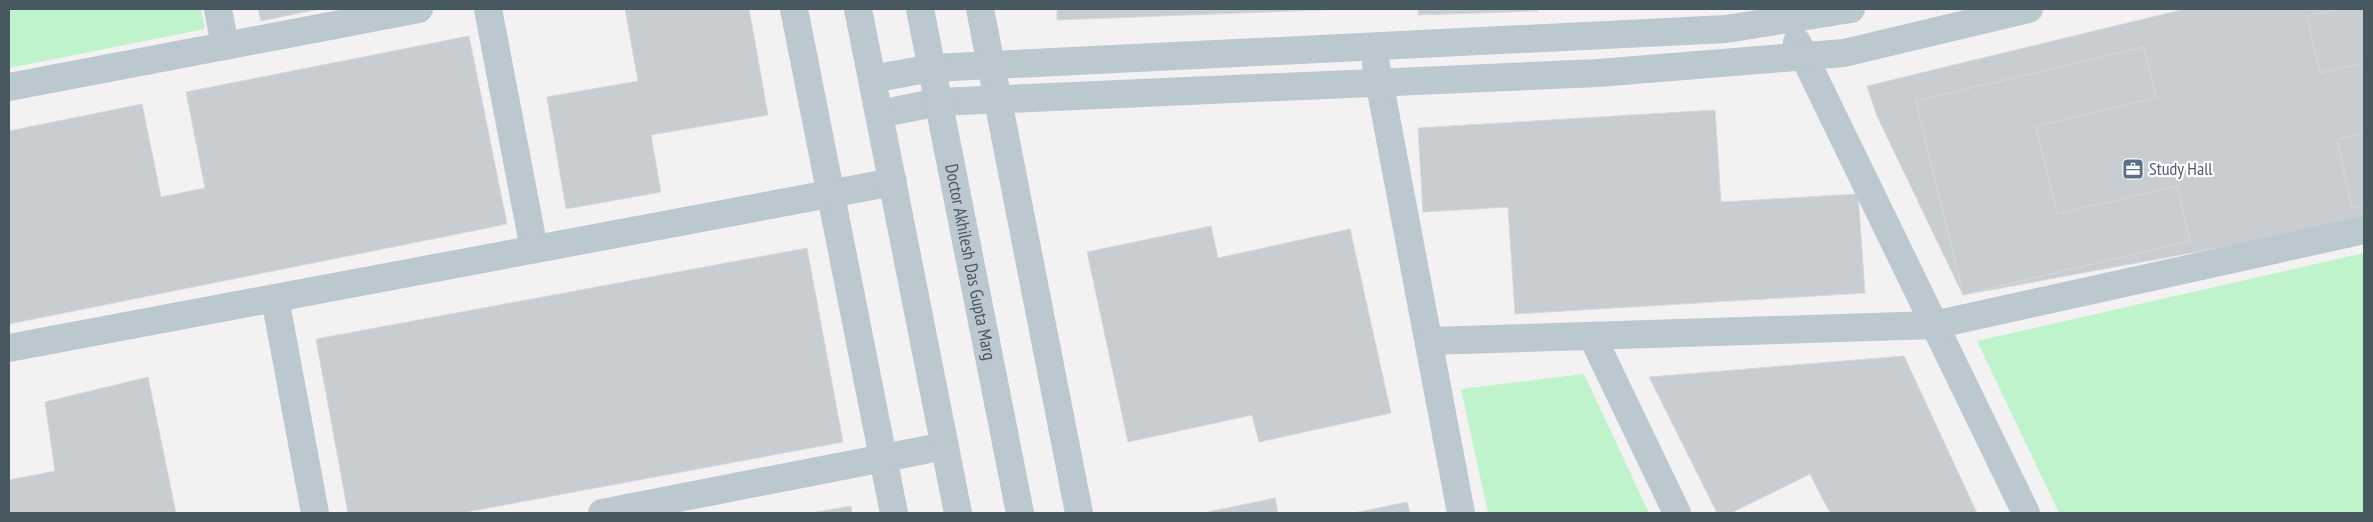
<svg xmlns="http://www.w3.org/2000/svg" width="2373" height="522" font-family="'PT Sans Narrow',sans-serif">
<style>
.park{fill:#bef3cc}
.building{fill:#c8cdd2;stroke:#d5d8dd}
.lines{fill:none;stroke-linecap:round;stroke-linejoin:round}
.minor{stroke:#bcc8cf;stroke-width:28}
.tertiary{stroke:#bcc8cf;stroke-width:28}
.labels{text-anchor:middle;stroke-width:4.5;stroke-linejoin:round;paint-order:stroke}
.service-label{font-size:18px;fill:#4e5e75;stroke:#fff;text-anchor:start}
.street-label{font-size:18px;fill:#485861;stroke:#fff}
</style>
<rect width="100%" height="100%" fill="#f4f1f2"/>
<!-- park -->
<g class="park">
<polygon points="9,9 201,9 205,29 9,68"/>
<polygon points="2364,253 2364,513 2059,513 1977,341"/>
<polygon points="1584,374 1649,513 1488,513 1461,389"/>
</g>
<!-- building -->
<g class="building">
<polygon points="258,9 319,9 261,21"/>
<polygon points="625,9 749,9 768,115 651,135 661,192 566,209 547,97 638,81"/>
<polygon points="1057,9 1348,9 1057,20"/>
<polygon points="1418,9 1538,9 1538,11 1418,15"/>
<polygon points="2185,9 2364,9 2364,221 1963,295 1877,116 1867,86"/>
<polygon points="2339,9 2364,9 2364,63 2320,73 2307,16"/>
<polygon points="469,36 507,224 9,324 9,131 142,104 161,197 205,188 186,92"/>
<polygon points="2144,47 2156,98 2036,126 2057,214 2177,186 2190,241 1963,295 1916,101"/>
<polygon points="1715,110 1721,202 1858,194 1865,293 1515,314 1508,207 1423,212 1418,128"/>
<polygon points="2364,133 2364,205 2352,208 2337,139"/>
<polygon points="1211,226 1218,258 1350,229 1391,413 1259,442 1252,415 1128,442 1087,252"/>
<polygon points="807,248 843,442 461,513 348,513 316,339"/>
<polygon points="1904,356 1977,513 1830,513 1810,474 1731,513 1717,513 1649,377"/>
<polygon points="148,377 176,513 9,513 9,480 55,471 45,402"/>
<polygon points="1275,498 1278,513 1203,513"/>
<polygon points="1407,502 1410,513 1354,513"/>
<polygon points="851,506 852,513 811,513"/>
</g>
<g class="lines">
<!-- minor -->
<g class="minor">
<polyline points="218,9 225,46"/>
<polyline points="488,9 534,249"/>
<polyline points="794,9 894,513"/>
<polyline points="980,9 1079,513"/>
<polyline points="1797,42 2026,513"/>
<polyline points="1376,65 1461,513"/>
<polyline points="872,79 932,68 1726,29 1851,9"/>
<polyline points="9,87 419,9"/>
<polyline points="879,114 939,102 1598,73 1844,53 2029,9"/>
<polyline points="275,298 315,513"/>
<polyline points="1592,336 1677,513"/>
<polyline points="1429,341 1934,325 2364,230"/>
<polyline points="9,348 893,182"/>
<polyline points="602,513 945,446"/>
</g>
<!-- tertiary -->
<g class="tertiary">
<polyline points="858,9 958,513"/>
<path id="s1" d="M920 9 1020 513"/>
</g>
</g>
<!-- icons -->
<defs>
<g id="office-square" transform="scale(1.125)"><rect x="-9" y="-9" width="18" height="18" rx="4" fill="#5c6f8a" stroke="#fff"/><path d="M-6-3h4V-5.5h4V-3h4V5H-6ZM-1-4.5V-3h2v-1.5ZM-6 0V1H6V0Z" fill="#fff"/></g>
</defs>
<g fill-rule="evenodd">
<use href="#office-square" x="2133" y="169"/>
</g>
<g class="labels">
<!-- service labels -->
<g class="service-label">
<text x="2149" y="175">Study Hall</text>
</g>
<!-- street labels -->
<g class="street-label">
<text dy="6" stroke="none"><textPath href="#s1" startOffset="258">Doctor Akhilesh Das Gupta Marg</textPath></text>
</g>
</g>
<!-- border -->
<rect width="2373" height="522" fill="none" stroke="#485861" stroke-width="20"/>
</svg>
